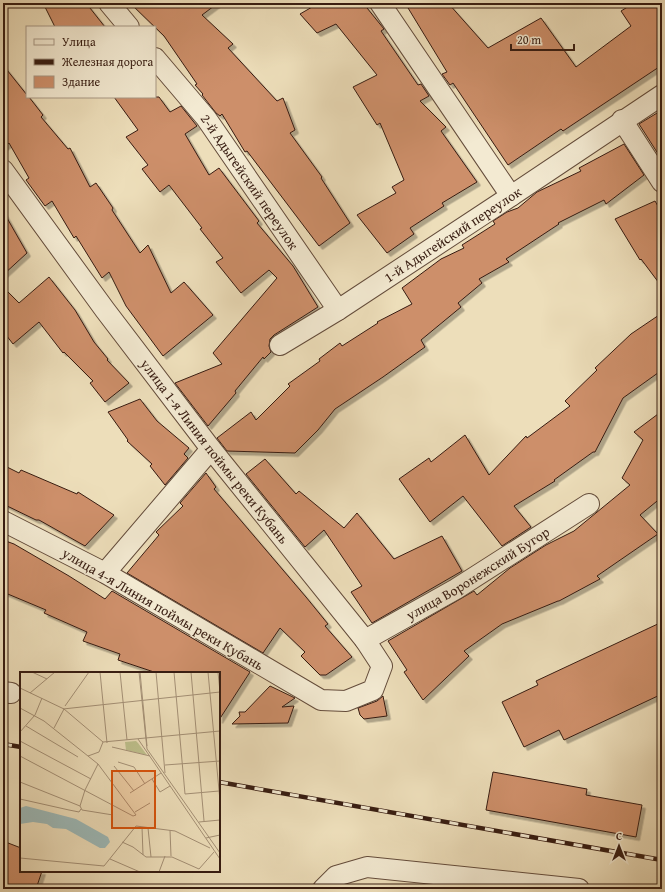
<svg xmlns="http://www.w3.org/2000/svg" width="665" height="892" font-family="'Gentium Book Plus',serif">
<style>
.building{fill:#cd8f6b;stroke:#371c11;filter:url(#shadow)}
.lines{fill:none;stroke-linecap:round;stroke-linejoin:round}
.street-casing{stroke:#644c3b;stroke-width:22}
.street{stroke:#f3ead2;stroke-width:20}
.rail-casing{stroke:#371c11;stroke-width:4.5}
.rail{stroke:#f3ead2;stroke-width:3;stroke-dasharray:9;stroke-linecap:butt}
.labels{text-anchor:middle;stroke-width:3;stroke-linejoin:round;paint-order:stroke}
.street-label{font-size:14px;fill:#371c11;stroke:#f3ead2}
.inset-road{fill:none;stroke:#a49076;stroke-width:1}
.view{fill:#d6530c;fill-opacity:0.15;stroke:#d6530c;stroke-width:2}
.inset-edge{fill:none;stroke:#371c11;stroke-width:2}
</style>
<defs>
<filter id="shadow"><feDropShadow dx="3.5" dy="3.5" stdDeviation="0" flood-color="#0004"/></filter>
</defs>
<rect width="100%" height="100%" fill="#eddeba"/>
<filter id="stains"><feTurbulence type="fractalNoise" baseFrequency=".005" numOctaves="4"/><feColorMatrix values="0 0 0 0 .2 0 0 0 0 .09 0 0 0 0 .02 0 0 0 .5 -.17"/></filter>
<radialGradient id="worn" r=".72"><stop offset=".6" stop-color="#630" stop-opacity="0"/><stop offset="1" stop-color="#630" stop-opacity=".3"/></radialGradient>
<!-- building -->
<g class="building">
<polygon points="43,3 86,3 105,27 55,27"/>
<polygon points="130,3 218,3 202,15 233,44 228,48 277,101 283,98 295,130 290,133 322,177 321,178 350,223 319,246 247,151 245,152 222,114 220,116 216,113 202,95 203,94 195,85 197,84 164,36"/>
<polygon points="319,3 363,3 384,29 381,31 418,85 421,84 429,96 420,101 446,127 441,131 477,182 442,203 444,206 410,228 414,234 387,253 357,215 396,193 392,187 404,180 380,123 377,125 353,87 377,75 336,24 317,33 300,14"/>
<polygon points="405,3 448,3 488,48 541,18 576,67 631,26 621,11 634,3 662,3 662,65 563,131 561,129 508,165 453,83 450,85 442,74 447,72"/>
<polygon points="3,65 27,95 27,97 29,97 43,115 41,117 68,149 70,148 90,187 96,183 113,208 112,210 140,253 148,245 171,293 184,282 213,315 163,356 126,306 109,272 102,278 76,236 74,238 52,201 45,206 26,180 29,178 9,143 3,148"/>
<polygon points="114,97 159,97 170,112 181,106 197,126 185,134 209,175 219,168 259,221 257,223 293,266 318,307 274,335 270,339 269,346 271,352 264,359 263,357 235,391 236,393 208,426 175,383 222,364 213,353 277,278 269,270 241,293 216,262 223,258 200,229 202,228 169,185 160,192 142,169 148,165 126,137 138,130"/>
<polygon points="662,110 662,160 639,124"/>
<polygon points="624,144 644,175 606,204 604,200 558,223 559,224 506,259 509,262 479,279 482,283 458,303 461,307 421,340 425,347 383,377 335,409 318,430 295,453 227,451 217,438 251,412 256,420 290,386 288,384 320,361 319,359 340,343 342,346 378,323 377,322 412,304 402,288 441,259 464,248 462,245 495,224 493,221 507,212 518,208 537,192 581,171 579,168"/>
<polygon points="655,201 662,213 662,287 641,259 640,260 615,219"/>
<polygon points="3,211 27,253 3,275"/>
<polygon points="49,277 75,310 94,342 108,359 107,360 129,383 105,402 90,383 93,381 64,352 63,353 39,322 13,344 3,331 3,287 19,303"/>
<polygon points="662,313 662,370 623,398 595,452 593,452 554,480 555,481 514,506 531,527 502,546 463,496 430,522 399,479 429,458 431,462 465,435 489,475 526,436 527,438 570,406 565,401 597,370 595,368 631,334"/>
<polygon points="140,399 157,421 189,448 184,454 188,458 165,485 150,466 152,464 127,441 128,440 108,412"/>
<polygon points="662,411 662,497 640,515 658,534 597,576 600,579 559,601 558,601 502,624 464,651 469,656 423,700 404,672 407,670 388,641 474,591 477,595 510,568 546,545 574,531 630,485 622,478 643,440 634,432"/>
<polygon points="265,459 296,494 299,491 344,528 357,513 394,559 442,536 462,571 372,623 351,592 362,586 324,530 305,547 246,474"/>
<polygon points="3,465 19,473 21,470 77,494 78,492 114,515 85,546 39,520 36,520 3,504"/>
<polygon points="206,473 216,487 214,489 306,597 328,624 325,626 352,657 326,675 320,675 301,656 305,652 280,628 263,653 127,573 159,535 156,532 183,506 180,503"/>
<polygon points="3,540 14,544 69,576 105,599 112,591 250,672 219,720 219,673 157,673 118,660 120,654 83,641 87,632 44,613 46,610 3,592"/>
<polygon points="662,622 662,694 564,740 559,730 524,747 502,702 538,685 536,681"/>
<polygon points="270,686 295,698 282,707 294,706 288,723 232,724 240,716 239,712 245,712"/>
<polygon points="383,696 387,716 364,719 360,715 358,708 377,701"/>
<polygon points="493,772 587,789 586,795 642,805 636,837 486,810"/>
<polygon points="3,841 21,848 21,871 42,871 36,889 3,889"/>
</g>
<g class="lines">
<!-- street casing -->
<g class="street-casing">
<g id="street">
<polyline points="109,3 129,27"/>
<polyline points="380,3 511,196"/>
<path id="s1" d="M155 58 206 118 338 310"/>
<polyline points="622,120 662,182"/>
<path id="s2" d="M3 170 105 310 211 449 365 640 382 666 373 690 346 701 321 700 105 573 3 521"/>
<path id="s3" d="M280 345 338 310 511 196 662 95"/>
<polyline points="105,573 211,449"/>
<path id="s4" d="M365 640 456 589 589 504"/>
<polyline points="3,692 11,693"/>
<polyline points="323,889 336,876 367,867 579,889"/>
</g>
</g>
<!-- street -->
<use href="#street" class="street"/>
<!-- rail casing -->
<g class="rail-casing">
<g id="rail">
<polyline points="3,744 21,747"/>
<polyline points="219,782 662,860"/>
</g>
</g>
<!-- rail -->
<use href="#rail" class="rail"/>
</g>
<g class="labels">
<!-- street labels -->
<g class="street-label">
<text dy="5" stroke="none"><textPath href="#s1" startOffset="156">2-й Адыгейский переулок</textPath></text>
<text dy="5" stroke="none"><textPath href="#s3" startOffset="205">1-й Адыгейский переулок</textPath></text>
<text dy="5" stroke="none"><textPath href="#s2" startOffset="352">улица 1-я Линия поймы реки Кубань</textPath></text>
<text dy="5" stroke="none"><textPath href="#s4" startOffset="131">улица Воронежский Бугор</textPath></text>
<text transform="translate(163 609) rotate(30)" y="5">улица 4-я Линия поймы реки Кубань</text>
</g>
</g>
<!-- overview -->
<g transform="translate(20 672)">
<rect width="200" height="200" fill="#eddeba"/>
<path d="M116 69 118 71 127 83 106 78 105 70Z" fill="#bec08c"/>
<path d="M6 134 56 147 88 165 90 170 85 176H80L46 157 33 156 27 152 13 150 0 152V136Z" fill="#9dbab9"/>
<path class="inset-road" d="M12 0 27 7M80 0 87 71M100 0 107 68M119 0 127 77 200 181M120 0 127 74M136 0 145 101M154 0 165 122 199 119M171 0 184 149M188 0 200 129M198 0 200 20M0 16 44 37 83 70 200 59M10 21 35 0M45 34 69 0M0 36 24 49 78 92 116 143 113 144 0 84M43 37 200 20M6 54 58 85M34 56 44 37M0 60 15 43 22 26M118 67 200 187M0 69 71 107M92 75 130 84M68 84 79 80 83 70M98 90 114 95 125 112M145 93 200 89M94 94 114 119M132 107 140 120 150 114M0 110 60 134 62 138 93 143M110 121 141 101M0 127 49 138 59 140 61 137M60 134 65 118 78 92M115 140 130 131M179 150 200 148M122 155 123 183M128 156 131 185M150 158 151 184M186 166 200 163M102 170 113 175 126 185H152L179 197 194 180M0 186 84 194 116 154 155 159 190 176M90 187 120 200M139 200 145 184"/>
<path class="view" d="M92 99H135V156H92Z"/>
<rect width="200" height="200" class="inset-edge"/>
</g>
<!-- margin -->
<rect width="665" height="892" fill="none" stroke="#eddeba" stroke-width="16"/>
<rect x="4" y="4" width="657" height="884" fill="none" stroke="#371c11" stroke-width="2"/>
<rect x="8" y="8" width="649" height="876" fill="none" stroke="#371c11"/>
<!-- legend -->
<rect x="26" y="26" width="130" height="72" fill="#f3ead2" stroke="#a89885"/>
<rect x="34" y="39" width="20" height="6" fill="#f3ead2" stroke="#a89885"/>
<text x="62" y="46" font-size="12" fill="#371c11">Улица</text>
<rect x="34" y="59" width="20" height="6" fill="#371c11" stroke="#a89885"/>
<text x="62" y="66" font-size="12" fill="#371c11">Железная дорога</text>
<rect x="34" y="76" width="20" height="12" fill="#cd8f6b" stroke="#a89885"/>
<text x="62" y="86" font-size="12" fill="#371c11">Здание</text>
<!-- north arrow -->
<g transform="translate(619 846)" stroke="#f3ead2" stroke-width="3" paint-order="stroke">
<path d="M0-3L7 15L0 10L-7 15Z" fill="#371c11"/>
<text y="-6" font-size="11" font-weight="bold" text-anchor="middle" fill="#371c11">С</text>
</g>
<!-- scale -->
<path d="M511 44v6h63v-6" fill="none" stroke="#371c11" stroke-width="2"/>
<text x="517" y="44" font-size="12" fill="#371c11" stroke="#f3ead2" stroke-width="3" paint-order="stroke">20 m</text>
<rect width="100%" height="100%" filter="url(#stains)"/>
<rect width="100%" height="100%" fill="url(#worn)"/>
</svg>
